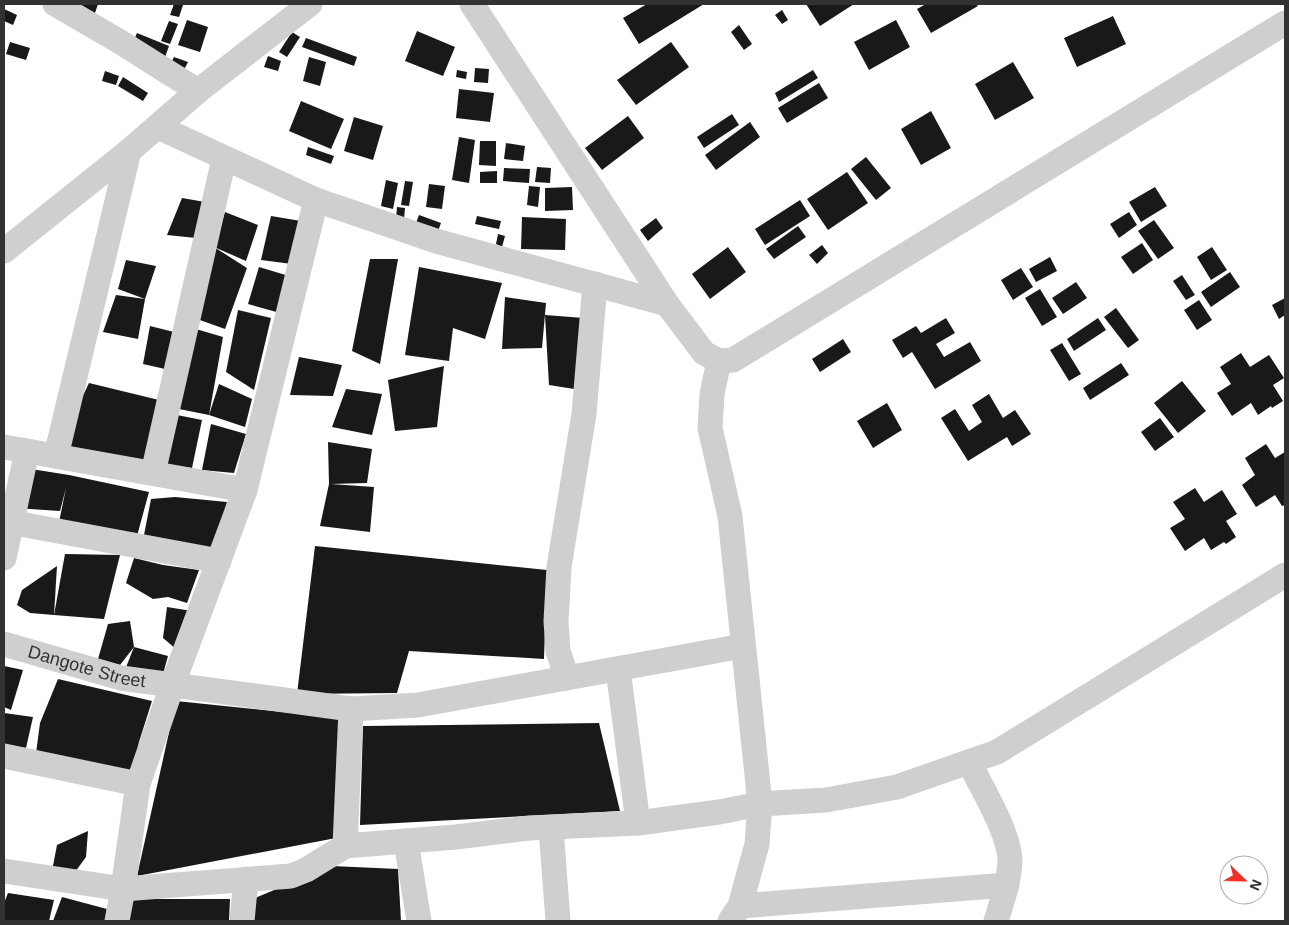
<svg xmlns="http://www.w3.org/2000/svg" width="1289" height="925" font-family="Helvetica,sans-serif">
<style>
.building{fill:#191919}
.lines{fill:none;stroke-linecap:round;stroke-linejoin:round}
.minor{stroke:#cfcfcf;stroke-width:25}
.labels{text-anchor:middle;stroke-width:5;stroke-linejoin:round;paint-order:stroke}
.street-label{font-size:18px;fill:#323232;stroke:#fff}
</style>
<rect width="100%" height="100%" fill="#fff"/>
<!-- building -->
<g class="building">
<polygon points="71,4 98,4 95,13"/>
<polygon points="174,4 183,5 179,17 170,15"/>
<polygon points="647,4 704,4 639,44 623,18"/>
<polygon points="806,4 854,4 820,26"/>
<polygon points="926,4 976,4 978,6 931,33 917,9"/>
<polygon points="4,9 17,15 13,25 4,21"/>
<polygon points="782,10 788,20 782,24 775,15"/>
<polygon points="1113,16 1126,44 1077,67 1064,38"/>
<polygon points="187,20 208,27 200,52 178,45"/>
<polygon points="896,20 910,47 869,70 854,42"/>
<polygon points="169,21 178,24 170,44 161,41"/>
<polygon points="739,25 752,44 744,50 731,32"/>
<polygon points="417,31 455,47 443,76 405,61"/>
<polygon points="292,32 300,37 287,57 279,52"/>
<polygon points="137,33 169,46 164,60 131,47"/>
<polygon points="306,38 357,57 354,66 302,47"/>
<polygon points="10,42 30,48 26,60 6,54"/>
<polygon points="671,42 689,67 636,105 617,80"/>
<polygon points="268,56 281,61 278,71 264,67"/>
<polygon points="174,57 188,62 185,68 171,63"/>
<polygon points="309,57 326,62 320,86 303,81"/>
<polygon points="1013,62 1034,98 995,120 975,84"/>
<polygon points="475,68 489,69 488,83 474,82"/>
<polygon points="457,70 467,72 466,79 456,77"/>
<polygon points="813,70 818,78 779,102 775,93"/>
<polygon points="105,71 119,76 116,85 102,81"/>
<polygon points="123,77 148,93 143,101 118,86"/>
<polygon points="819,83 828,98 787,123 778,108"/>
<polygon points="459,89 494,93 490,122 456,118"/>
<polygon points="301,101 344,119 331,149 289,131"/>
<polygon points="931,111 951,148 921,165 901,129"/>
<polygon points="732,114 739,125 704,148 697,137"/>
<polygon points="628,116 644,138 602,170 585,148"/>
<polygon points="354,117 383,126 373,160 344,151"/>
<polygon points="750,122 760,137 716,170 705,155"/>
<polygon points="459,137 475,140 469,183 452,180"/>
<polygon points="480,141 496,141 496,166 479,165"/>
<polygon points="506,143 525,146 523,161 504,159"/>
<polygon points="308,147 334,156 331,164 306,155"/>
<polygon points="866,157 891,188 876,200 851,169"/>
<polygon points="537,167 551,168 550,183 535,182"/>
<polygon points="504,168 530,169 529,183 503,181"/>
<polygon points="497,171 497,183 480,183 480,172"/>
<polygon points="847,172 868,203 828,230 807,199"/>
<polygon points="386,180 398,183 393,209 381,206"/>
<polygon points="405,181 413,182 409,206 401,205"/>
<polygon points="429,184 445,186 442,209 426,207"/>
<polygon points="529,186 540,187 538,207 527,205"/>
<polygon points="572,187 573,210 545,211 545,188"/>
<polygon points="1155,187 1167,206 1141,222 1129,202"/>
<polygon points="182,198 205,202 196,238 167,235"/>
<polygon points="800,200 810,216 765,245 755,229"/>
<polygon points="397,207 405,208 404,219 396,218"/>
<polygon points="225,212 258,225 246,261 214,247 247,268 225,329 197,319 214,247"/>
<polygon points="1129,212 1137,225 1119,238 1110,224"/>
<polygon points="419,215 441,223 438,231 416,223"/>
<polygon points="271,216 301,221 292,264 261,260"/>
<polygon points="477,216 501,221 499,229 475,224"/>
<polygon points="522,217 566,219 565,250 521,249"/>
<polygon points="656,218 663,228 648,241 640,230"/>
<polygon points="1154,220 1174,248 1158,259 1138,231"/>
<polygon points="798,226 806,237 774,259 766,249"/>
<polygon points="498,234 505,236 502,247 496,244"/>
<polygon points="1142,243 1153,260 1133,274 1121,257"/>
<polygon points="822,245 828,253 817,264 809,255"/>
<polygon points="728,247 746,272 710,299 692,274"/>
<polygon points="1212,247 1227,270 1211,280 1197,257"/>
<polygon points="1050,257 1057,271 1036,282 1029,269"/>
<polygon points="370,259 398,259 380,364 352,351"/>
<polygon points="126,260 156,266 145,299 138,339 103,332 116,295 145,299 118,289"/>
<polygon points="259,267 289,276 280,313 248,304"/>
<polygon points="419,267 502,283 485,339 453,328 449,361 405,355"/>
<polygon points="1021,268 1033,287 1013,300 1001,280"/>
<polygon points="1230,272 1240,287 1211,307 1201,292"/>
<polygon points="1182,275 1195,295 1186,300 1173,281"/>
<polygon points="1076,282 1087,298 1063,314 1052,298"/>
<polygon points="1040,289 1057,317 1042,326 1025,298"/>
<polygon points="505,297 546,303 542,348 502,349"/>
<polygon points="1285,298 1285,315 1279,319 1272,305"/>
<polygon points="1199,300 1212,320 1197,330 1184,310"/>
<polygon points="1116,308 1139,340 1128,348 1104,317"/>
<polygon points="238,310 271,318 254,390 226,372"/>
<polygon points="545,315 584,318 574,389 549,385"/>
<polygon points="946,318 955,333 936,344 944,357 970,342 981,361 935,389 912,352 903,358 892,340 916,326 921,333"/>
<polygon points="1098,318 1106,330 1074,351 1067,339"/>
<polygon points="150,326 178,333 165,369 143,364"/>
<polygon points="196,329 223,337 209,415 179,409"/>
<polygon points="843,339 851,352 820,372 812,359"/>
<polygon points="1062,343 1081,374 1069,381 1050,350"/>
<polygon points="1241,353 1250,367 1269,355 1284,378 1273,385 1283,401 1272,408 1271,406 1258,415 1251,403 1232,416 1217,393 1231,384 1220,367"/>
<polygon points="299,357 342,365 333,396 290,395"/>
<polygon points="1121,363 1129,375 1090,400 1083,388"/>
<polygon points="444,366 437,427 395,431 388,380"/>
<polygon points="1182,381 1206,411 1178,433 1154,403"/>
<polygon points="89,383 159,400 144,462 58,448"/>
<polygon points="219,384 252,399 245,427 209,415"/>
<polygon points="346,389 382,394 372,435 332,427"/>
<polygon points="989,394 1003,418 1015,410 1031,434 1012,446 1007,437 968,461 941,418 955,409 969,431 982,422 972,405"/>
<polygon points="887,403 902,430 873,448 857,421"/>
<polygon points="172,414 202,420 192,468 165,465"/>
<polygon points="1160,418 1174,437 1155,451 1141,432"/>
<polygon points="211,424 246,434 234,473 202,470"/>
<polygon points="328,442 372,449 367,483 331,484 374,487 370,532 320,526 329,484"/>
<polygon points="1266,444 1275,458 1285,452 1285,505 1282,506 1275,495 1256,507 1242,485 1255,475 1245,458"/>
<polygon points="31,469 69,475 149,492 137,536 59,522 66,488 60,511 15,508"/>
<polygon points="1195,488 1204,502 1222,490 1237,514 1226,521 1236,537 1226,544 1224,542 1211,550 1204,538 1185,551 1170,528 1185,519 1173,502"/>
<polygon points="175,497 227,502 214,549 144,535 151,499"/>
<polygon points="315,546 547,570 544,659 409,651 397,693 297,694"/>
<polygon points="65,554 120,555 104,619 54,615"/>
<polygon points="134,558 163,565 199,570 187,603 168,597 153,599 126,583"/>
<polygon points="57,566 54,615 30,613 17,605 22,590"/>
<polygon points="167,607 192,611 176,649 163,638"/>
<polygon points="130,621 134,647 120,665 98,659 108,624"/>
<polygon points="134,647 168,656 163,674 123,675"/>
<polygon points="4,666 23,670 11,710 4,707"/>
<polygon points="58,679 152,701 139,742 133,771 36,753 40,723"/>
<polygon points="176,701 340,718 336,838 137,876"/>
<polygon points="4,713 33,717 26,748 4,745"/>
<polygon points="599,723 620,811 360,825 363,726"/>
<polygon points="88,831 86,857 75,872 52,871 57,845"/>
<polygon points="332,866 398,869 401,921 252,921 255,898"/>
<polygon points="8,893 54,900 49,921 4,921 4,903"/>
<polygon points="62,897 107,909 105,921 53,921"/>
<polygon points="132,899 230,899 229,921 128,921"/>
</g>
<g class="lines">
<!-- minor -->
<g class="minor">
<polyline points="55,4 117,40 198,91"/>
<polyline points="472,4 667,304 704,353 719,361 733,360 1285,23"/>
<polyline points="158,127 316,200 436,241 667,304"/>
<polyline points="4,251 129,151 198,91 310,4"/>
<polyline points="719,361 712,394 710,428 730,516 760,804 757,844 740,906 730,921"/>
<polyline points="4,447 27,451 4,558"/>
<polyline points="27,451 245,490"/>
<polyline points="56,456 129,151"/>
<polyline points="153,473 224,159"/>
<polyline points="4,521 219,561"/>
<path id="s1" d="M4 644 121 678 351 709 418 705 743 646"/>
<polyline points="618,669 638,823"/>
<polyline points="567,678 558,651 556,621 559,567 584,414 595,284"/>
<polyline points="351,709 345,846 456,837 529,828 638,823 719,812 760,804 826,800 897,787 997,752 1285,575"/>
<polyline points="4,756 138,784"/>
<path d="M969 762C982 788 1010 834 1010 861 1009 882 1002 902 996 921"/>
<polyline points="551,828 558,921"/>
<polyline points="406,841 419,921"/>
<polyline points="4,871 123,889 291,876 306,870 345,846"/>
<polyline points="740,906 1007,885"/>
<polyline points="117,921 123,889 138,784 172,686 245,490 316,200"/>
<polyline points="242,921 246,879"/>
</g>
</g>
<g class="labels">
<!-- street labels -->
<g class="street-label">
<text dy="6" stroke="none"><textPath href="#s1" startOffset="86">Dangote Street</textPath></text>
</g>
</g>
<!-- border -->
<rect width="1289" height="925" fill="none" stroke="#323232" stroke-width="10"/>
<!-- north arrow -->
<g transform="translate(1244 880) rotate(113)"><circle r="24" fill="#ffffff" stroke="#adadad"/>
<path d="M0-4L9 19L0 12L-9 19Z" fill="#f62f26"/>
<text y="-8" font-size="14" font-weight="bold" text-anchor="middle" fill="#323232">N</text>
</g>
</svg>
